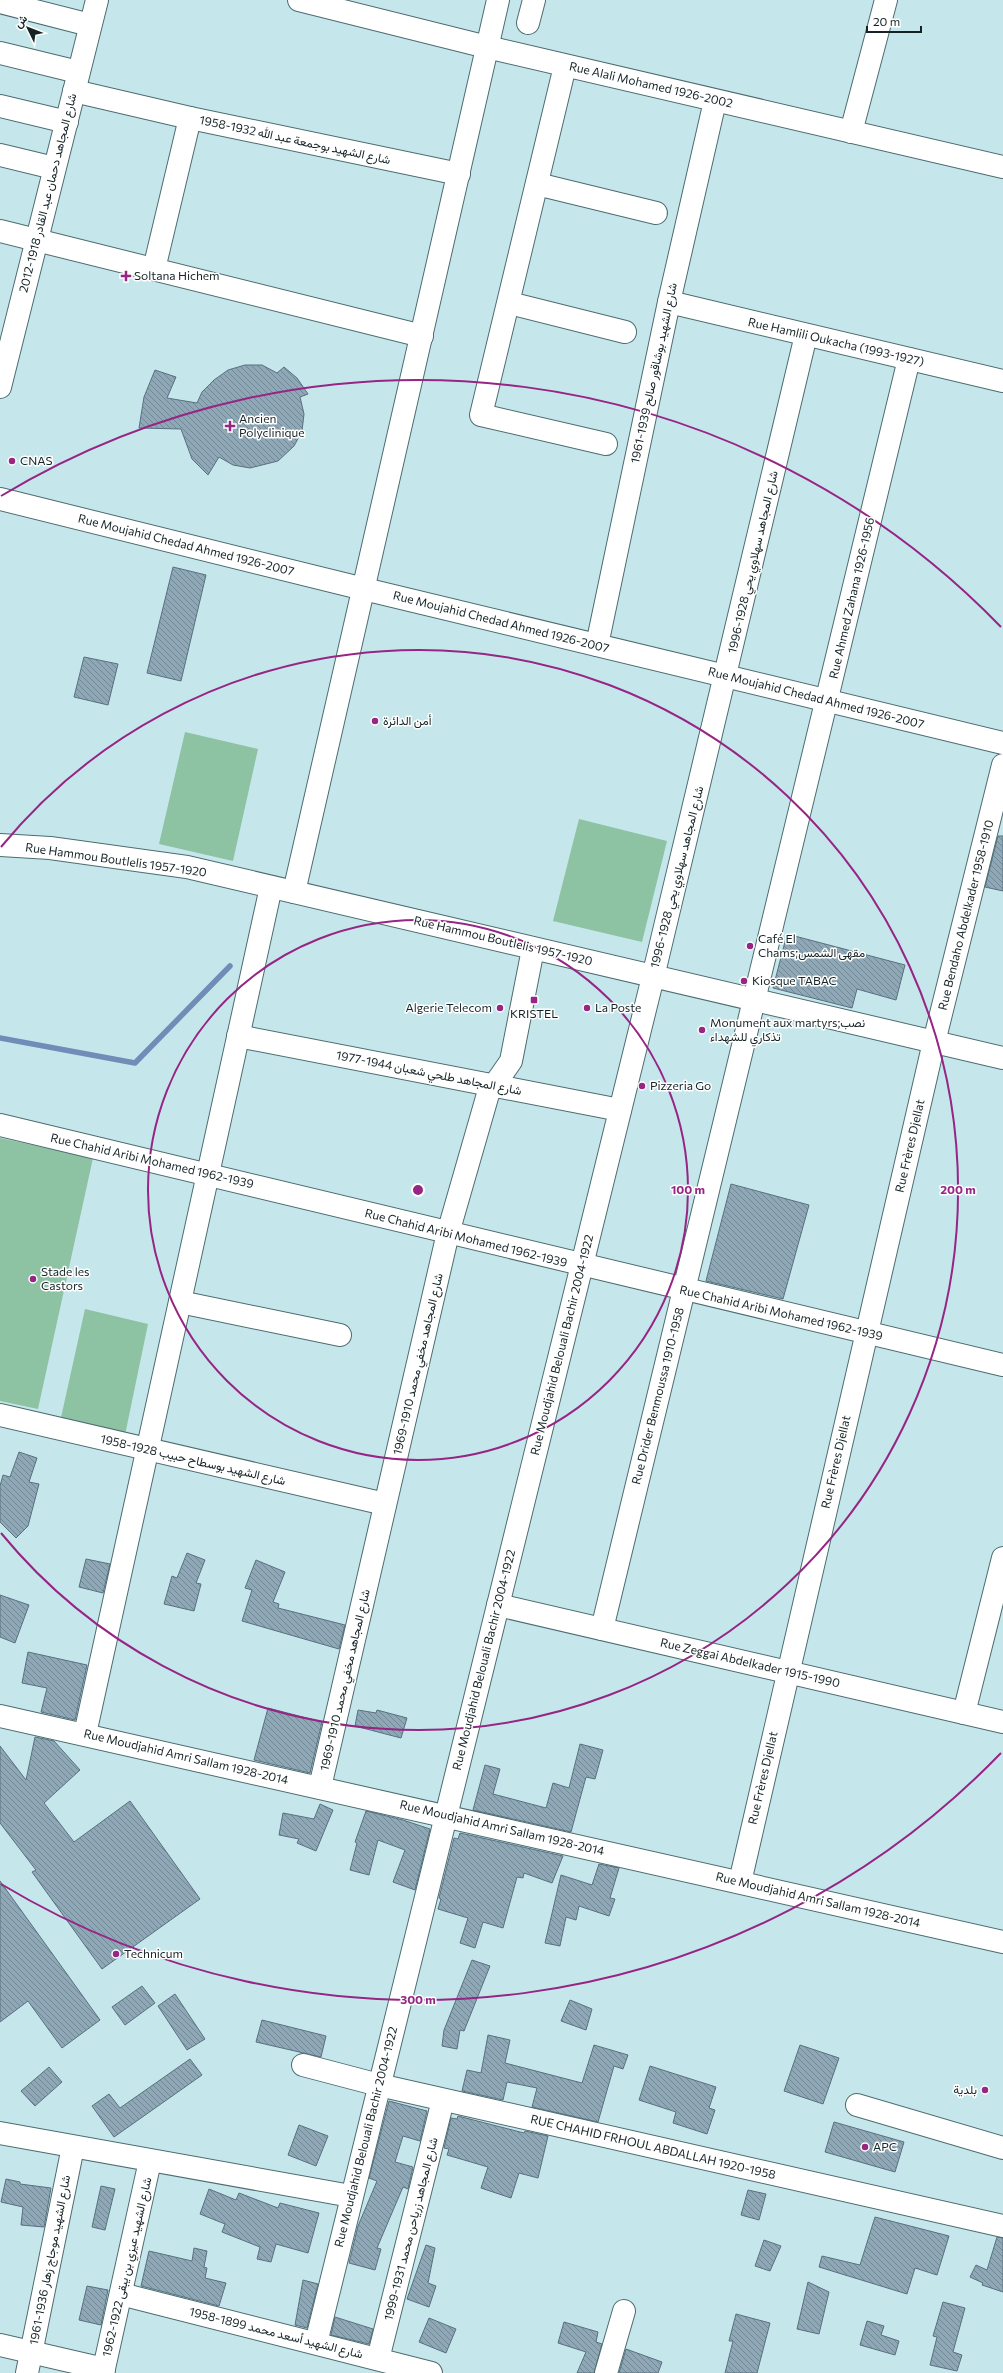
<svg xmlns="http://www.w3.org/2000/svg" width="1003" height="2373" font-family="Commissioner,Vazirmatn,sans-serif">
<style>
.park{fill:#8dc2a2}
.lines{fill:none;stroke-linecap:round;stroke-linejoin:round}
.stream{stroke:#708db8;stroke-width:5.5}
.building{fill:url(#building-back-hatch);stroke:#58707f}
.minor-casing{stroke:#4d6c70;stroke-width:24}
.major-casing{stroke:#4d6c70;stroke-width:24}
.minor{stroke:#fff;stroke-width:22}
.major{stroke:#fff;stroke-width:22}
.ring{fill:none;stroke:#962584;stroke-width:2}
.poi-dot{fill:#962584;stroke:#fff;stroke-width:1.5}
.labels{text-anchor:middle;stroke-width:3;stroke-linejoin:round;paint-order:stroke}
.street-label{font-size:12px;fill:#162325;stroke:#fff}
.poi-label{font-size:12px;fill:#162325;stroke:#fff;text-anchor:start}
.centre{fill:#962584;stroke:#fff;stroke-width:2}
.ring-label{font-size:12px;text-anchor:middle;font-weight:bold;fill:#962584;stroke:#fff;stroke-width:3;stroke-linejoin:round;paint-order:stroke}
</style>
<defs>
<pattern id="building-back-hatch" width="6" height="6" patternUnits="userSpaceOnUse"><rect width="6" height="6" fill="#8ea8b7"/><path d="M-1 5l2 2M0 0l6 6M5-1l2 2" fill="none" stroke="#738895"/></pattern>
</defs>
<rect width="100%" height="100%" fill="#c5e7ec"/>
<!-- park -->
<g class="park">
<polygon points="185,732 258,749 233,861 159,844"/>
<polygon points="579,819 667,841 642,942 553,921"/>
<polygon points="0,1138 93,1158 38,1409 0,1401"/>
<polygon points="85,1309 148,1324 125,1435 60,1422"/>
</g>
<g class="lines">
<!-- stream -->
<polyline class="stream" points="0,1038 135,1063 230,966"/>
</g>
<!-- building -->
<g class="building">
<polygon points="245,365 262,365 277,373 284,367 297,378 308,394 300,397 304,414 302,431 294,446 278,461 250,468 233,465 219,457 208,475 192,459 181,429 139,428 144,397 155,370 176,377 167,398 197,403 202,392 214,380 228,370"/>
<polygon points="173,567 206,575 181,681 147,673"/>
<polygon points="84,657 118,664 108,705 74,697"/>
<polygon points="998,836 1003,836 1003,891 985,887"/>
<polygon points="787,934 905,965 896,1000 857,989 852,1008 773,988"/>
<polygon points="731,1184 809,1205 783,1299 706,1281"/>
<polygon points="19,1452 37,1458 29,1482 39,1484 28,1526 16,1538 0,1522 0,1486 3,1475 10,1477"/>
<polygon points="187,1553 205,1560 196,1583 201,1584 194,1611 164,1604 172,1576 177,1578"/>
<polygon points="86,1559 110,1564 103,1593 79,1587"/>
<polygon points="256,1560 285,1572 273,1602 279,1604 278,1608 345,1625 339,1649 242,1621 252,1590 245,1588"/>
<polygon points="0,1595 29,1605 15,1643 0,1637"/>
<polygon points="28,1652 87,1665 75,1720 41,1712 47,1688 22,1683"/>
<polygon points="268,1708 322,1722 310,1773 254,1760"/>
<polygon points="358,1710 376,1713 377,1710 407,1718 401,1738 355,1726"/>
<polygon points="35,1737 54,1741 80,1770 44,1803 74,1842 130,1801 200,1899 102,1969 32,1872 36,1870 0,1823 0,1746 26,1780"/>
<polygon points="580,1744 603,1750 595,1779 586,1777 571,1832 473,1810 485,1765 500,1769 493,1794 546,1808 553,1783 569,1788"/>
<polygon points="320,1804 333,1810 316,1851 297,1843 299,1839 279,1835 283,1813 314,1819"/>
<polygon points="366,1811 403,1820 430,1829 415,1890 393,1882 405,1850 378,1840 369,1875 350,1870 357,1843 355,1842"/>
<polygon points="460,1833 563,1856 552,1883 524,1873 523,1878 517,1877 503,1928 483,1922 475,1948 460,1943 468,1918 438,1909 441,1899 439,1898 454,1838 458,1839"/>
<polygon points="599,1864 619,1868 610,1898 615,1899 609,1916 579,1906 576,1920 566,1917 560,1946 545,1943 561,1875 592,1885"/>
<polygon points="0,1881 100,2020 62,2048 28,2001 0,2022"/>
<polygon points="472,1960 490,1966 464,2031 460,2030 457,2049 442,2046 444,2030"/>
<polygon points="142,1986 155,2003 125,2025 112,2007"/>
<polygon points="175,1994 205,2039 187,2050 158,2006"/>
<polygon points="570,2000 592,2009 586,2030 561,2021"/>
<polygon points="262,2020 326,2036 321,2057 256,2042"/>
<polygon points="488,2035 510,2040 505,2063 582,2083 594,2045 628,2055 623,2069 614,2066 598,2122 532,2107 537,2088 507,2082 503,2100 462,2091 467,2070 481,2073"/>
<polygon points="800,2045 839,2058 823,2104 784,2091"/>
<polygon points="190,2059 202,2075 114,2137 92,2106 109,2094 120,2108"/>
<polygon points="650,2066 716,2087 709,2108 715,2110 707,2134 673,2123 676,2112 639,2100"/>
<polygon points="49,2067 62,2082 35,2106 21,2091"/>
<polygon points="389,2101 427,2111 420,2141 403,2136 395,2162 413,2167 408,2189 403,2187 377,2248 381,2249 375,2270 349,2263 358,2226 377,2181 369,2178"/>
<polygon points="458,2116 524,2133 525,2131 548,2136 538,2178 519,2173 511,2198 481,2188 488,2167 447,2155 449,2149 444,2148 451,2118 457,2119"/>
<polygon points="834,2122 904,2142 895,2172 825,2152"/>
<polygon points="299,2125 328,2136 316,2166 288,2155"/>
<polygon points="6,2179 20,2182 20,2184 51,2188 44,2227 21,2225 23,2207 1,2202"/>
<polygon points="101,2186 115,2189 105,2230 92,2227"/>
<polygon points="209,2189 236,2200 239,2193 278,2208 280,2203 319,2213 308,2253 276,2244 271,2262 257,2259 260,2247 222,2232 225,2224 200,2214"/>
<polygon points="748,2190 766,2194 759,2220 741,2215"/>
<polygon points="875,2217 949,2236 937,2275 915,2268 907,2294 819,2267 822,2256 860,2265"/>
<polygon points="997,2237 1003,2238 1003,2292 982,2285 983,2283 970,2277 976,2265 987,2270"/>
<polygon points="764,2240 781,2246 770,2271 755,2266"/>
<polygon points="426,2245 435,2248 428,2283 436,2286 429,2307 407,2299"/>
<polygon points="194,2248 207,2251 204,2267 207,2268 205,2278 226,2283 219,2306 141,2286 149,2251 192,2261"/>
<polygon points="303,2280 318,2284 307,2328 295,2325"/>
<polygon points="808,2282 829,2292 819,2334 797,2329"/>
<polygon points="87,2286 108,2290 101,2325 79,2320"/>
<polygon points="943,2302 965,2308 953,2352 962,2355 957,2371 930,2365 937,2337 933,2336"/>
<polygon points="736,2314 770,2323 757,2373 725,2373 733,2341 729,2341"/>
<polygon points="335,2317 373,2329 369,2344 331,2335"/>
<polygon points="429,2318 456,2329 446,2353 419,2342"/>
<polygon points="867,2321 884,2326 881,2335 899,2341 895,2355 860,2345"/>
<polygon points="564,2322 598,2332 596,2342 602,2344 594,2373 577,2373 586,2352 558,2343"/>
<polygon points="626,2349 662,2362 658,2373 619,2373"/>
</g>
<g class="lines">
<!-- minor casing -->
<g class="minor-casing">
<g id="minor">
<polyline points="299,0 487,47 1003,167"/>
<polyline points="0,2 90,25"/>
<polyline points="528,23 534,0"/>
<polyline points="0,53 78,72"/>
<polyline points="565,66 481,415 606,444"/>
<polyline points="74,91 190,118"/>
<polyline points="0,106 67,122"/>
<polyline points="851,132 886,0"/>
<polyline points="0,155 54,168"/>
<polyline points="537,184 656,213"/>
<polyline points="0,231 422,336"/>
<polyline points="154,269 190,118 459,174"/>
<polyline points="669,302 1003,381"/>
<polyline points="509,303 625,332"/>
<polyline points="0,387 97,0"/>
<polyline points="0,499 364,589 1003,743"/>
<polyline points="597,645 669,302 715,101"/>
<polyline points="238,1036 620,1110"/>
<polyline points="0,1125 1003,1365"/>
<polyline points="180,1302 340,1335"/>
<polyline points="0,1415 385,1504"/>
<polyline points="498,1605 1003,1722"/>
<polyline points="602,1629 909,359"/>
<polyline points="964,1713 1003,1558"/>
<polyline points="0,1716 1003,1942"/>
<polyline points="85,1734 271,887"/>
<polyline points="320,1787 448,1233 488,1094 511,1061 533,949"/>
<polyline points="740,1882 934,1042 1003,765"/>
<polyline points="303,2065 379,2085 1003,2226"/>
<polyline points="857,2105 1003,2148"/>
<polyline points="0,2133 351,2196"/>
<polyline points="121,2294 431,2373"/>
<polyline points="316,2343 653,977 806,335"/>
<polyline points="0,2345 104,2369"/>
<polyline points="378,2359 443,2100"/>
<polyline points="27,2373 73,2147"/>
<polyline points="103,2373 150,2161"/>
<polyline points="606,2373 624,2311"/>
</g>
</g>
<!-- major casing -->
<g class="major-casing">
<g id="major">
<polyline points="0,845 50,848 187,867 1003,1058"/>
<polyline points="294,892 498,0"/>
</g>
</g>
<!-- minor -->
<use href="#minor" class="minor"/>
<!-- major -->
<use href="#major" class="major"/>
</g>
<!-- distance rings -->
<g class="ring">
<circle cx="418" cy="1190" r="270"/>
<path d="M1 847A540 540 0 1 1 1 1533"/>
<path d="M1001 1753A810 810 0 0 1 1 1884M1 496A810 810 0 0 1 1001 627"/>
</g>
<!-- markers -->
<g class="poi-dot">
<path d="M124 270h4v4h4v4h-4v4h-4v-4h-4v-4h4z"/>
<path d="M228 420h4v4h4v4h-4v4h-4v-4h-4v-4h4z"/>
<circle cx="12" cy="461" r="4"/>
<circle cx="375" cy="721" r="4"/>
<circle cx="750" cy="946" r="4"/>
<circle cx="744" cy="981" r="4"/>
<rect x="530" y="996" width="8" height="8" rx="2"/>
<circle cx="500" cy="1008" r="4"/>
<circle cx="587" cy="1008" r="4"/>
<circle cx="702" cy="1030" r="4"/>
<circle cx="642" cy="1086" r="4"/>
<circle cx="33" cy="1279" r="4"/>
<circle cx="116" cy="1954" r="4"/>
<circle cx="985" cy="2090" r="4"/>
<circle cx="865" cy="2147" r="4"/>
</g>
<g class="labels">
<!-- street labels -->
<g class="street-label">
<text transform="translate(651 85) rotate(13)" y="4">Rue Alali Mohamed 1926-2002</text>
<text transform="translate(295 140) rotate(12)" y="4">شارع الشهيد بوجمعة عبد الله 1932-1958</text>
<text transform="translate(48 193) rotate(-76)" y="4">شارع المجاهد دحمان عبد القادر 1918-2012</text>
<text transform="translate(836 342) rotate(13)" y="4">Rue Hamlili Oukacha (1993-1927)</text>
<text transform="translate(654 373) rotate(-78)" y="4">شارع الشهيد بوشاقور صالح 1939-1961</text>
<text transform="translate(186 545) rotate(14)" y="4">Rue Moujahid Chedad Ahmed 1926-2007</text>
<text transform="translate(753 562) rotate(-77)" y="4">شارع المجاهد سهلاوي يحي 1928-1996</text>
<text transform="translate(852 598) rotate(-77)" y="4">Rue Ahmed Zahana 1926-1956</text>
<text transform="translate(501 622) rotate(14)" y="4">Rue Moujahid Chedad Ahmed 1926-2007</text>
<text transform="translate(816 698) rotate(14)" y="4">Rue Moujahid Chedad Ahmed 1926-2007</text>
<text transform="translate(116 860) rotate(8)" y="4">Rue Hammou Boutlelis 1957-1920</text>
<text transform="translate(677 877) rotate(-76)" y="4">شارع المجاهد سهلاوي يحي 1928-1996</text>
<text transform="translate(966 915) rotate(-76)" y="4">Rue Bendaho Abdelkader 1958-1910</text>
<text transform="translate(503 941) rotate(13)" y="4">Rue Hammou Boutlelis 1957-1920</text>
<text transform="translate(429 1073) rotate(11)" y="4">شارع المجاهد طلحي شعبان 1944-1977</text>
<text transform="translate(910 1146) rotate(-77)" y="4">Rue Frères Djellat</text>
<text transform="translate(152 1161) rotate(13)" y="4">Rue Chahid Aribi Mohamed 1962-1939</text>
<text transform="translate(466 1238) rotate(14)" y="4">Rue Chahid Aribi Mohamed 1962-1939</text>
<text transform="translate(781 1313) rotate(13)" y="4">Rue Chahid Aribi Mohamed 1962-1939</text>
<text transform="translate(562 1345) rotate(-76)" y="4">Rue Moudjahid Belouali Bachir 2004-1922</text>
<text transform="translate(418 1364) rotate(-77)" y="4">شارع المجاهد مخفي محمد 1910-1969</text>
<text transform="translate(658 1396) rotate(-76)" y="4">Rue Drider Benmoussa 1910-1958</text>
<text transform="translate(193 1460) rotate(13)" y="4">شارع الشهيد بوسطاح حبيب 1928-1958</text>
<text transform="translate(836 1462) rotate(-77)" y="4">Rue Frères Djellat</text>
<text transform="translate(484 1660) rotate(-76)" y="4">Rue Moudjahid Belouali Bachir 2004-1922</text>
<text transform="translate(750 1663) rotate(13)" y="4">Rue Zeggai Abdelkader 1915-1990</text>
<text transform="translate(345 1680) rotate(-77)" y="4">شارع المجاهد مخفي محمد 1910-1969</text>
<text transform="translate(186 1757) rotate(13)" y="4">Rue Moudjahid Amri Sallam 1928-2014</text>
<text transform="translate(763 1778) rotate(-77)" y="4">Rue Frères Djellat</text>
<text transform="translate(502 1828) rotate(13)" y="4">Rue Moudjahid Amri Sallam 1928-2014</text>
<text transform="translate(818 1900) rotate(13)" y="4">Rue Moudjahid Amri Sallam 1928-2014</text>
<text transform="translate(366 2137) rotate(-76)" y="4">Rue Moudjahid Belouali Bachir 2004-1922</text>
<text transform="translate(653 2147) rotate(13)" y="4">RUE CHAHID FRHOUL ABDALLAH 1920-1958</text>
<text transform="translate(411 2229) rotate(-76)" y="4">شارع المجاهد زرياحن محمد 1931-1999</text>
<text transform="translate(50 2260) rotate(-79)" y="4">شارع الشهيد موجاج زهار 1936-1961</text>
<text transform="translate(127 2267) rotate(-77)" y="4">شارع الشهيد عيزي بن يبقى 1922-1962</text>
<text transform="translate(276 2333) rotate(14)" y="4">شارع الشهيد أسعد محمد 1899-1958</text>
</g>
<!-- poi labels -->
<g class="poi-label">
<text x="134" y="280">Soltana Hichem</text>
<text x="239" y="423">Ancien<tspan x="239" dy="14">Polyclinique</tspan></text>
<text x="20" y="465">CNAS</text>
<text x="383" y="725">أمن الدائرة</text>
<text x="758" y="943">Café El<tspan x="758" dy="14">Chams;مقهى الشمس</tspan></text>
<text x="752" y="985">Kiosque TABAC</text>
<text x="492" y="1012" text-anchor="end">Algerie Telecom</text>
<text x="595" y="1012">La Poste</text>
<text x="534" y="1018" text-anchor="middle">KRISTEL</text>
<text x="710" y="1027">Monument aux martyrs;نصب<tspan x="710" dy="14">تذكاري للشهداء</tspan></text>
<text x="650" y="1090">Pizzeria Go</text>
<text x="41" y="1276">Stade les<tspan x="41" dy="14">Castors</tspan></text>
<text x="124" y="1958">Technicum</text>
<text x="977" y="2094" text-anchor="end">بلدية</text>
<text x="873" y="2151">APC</text>
</g>
</g>
<circle cx="418" cy="1190" r="6" class="centre"/>
<g class="ring-label">
<text x="688" y="1194">100 m</text>
<text x="958" y="1194">200 m</text>
<text x="418" y="2004">300 m</text>
</g>
<!-- north arrow -->
<g transform="translate(28 28) rotate(313)" stroke="#ffffff" stroke-width="3" paint-order="stroke">
<path d="M0-3L7 15L0 10L-7 15Z" fill="#162325"/>
<text y="-6" font-size="11" font-weight="bold" text-anchor="middle" fill="#162325">ش</text>
</g>
<!-- scale -->
<path d="M867 26v6h54v-6" fill="none" stroke="#162325" stroke-width="2"/>
<text x="873" y="26" font-size="12" fill="#162325" stroke="#ffffff" stroke-width="3" paint-order="stroke">20 m</text>
</svg>
